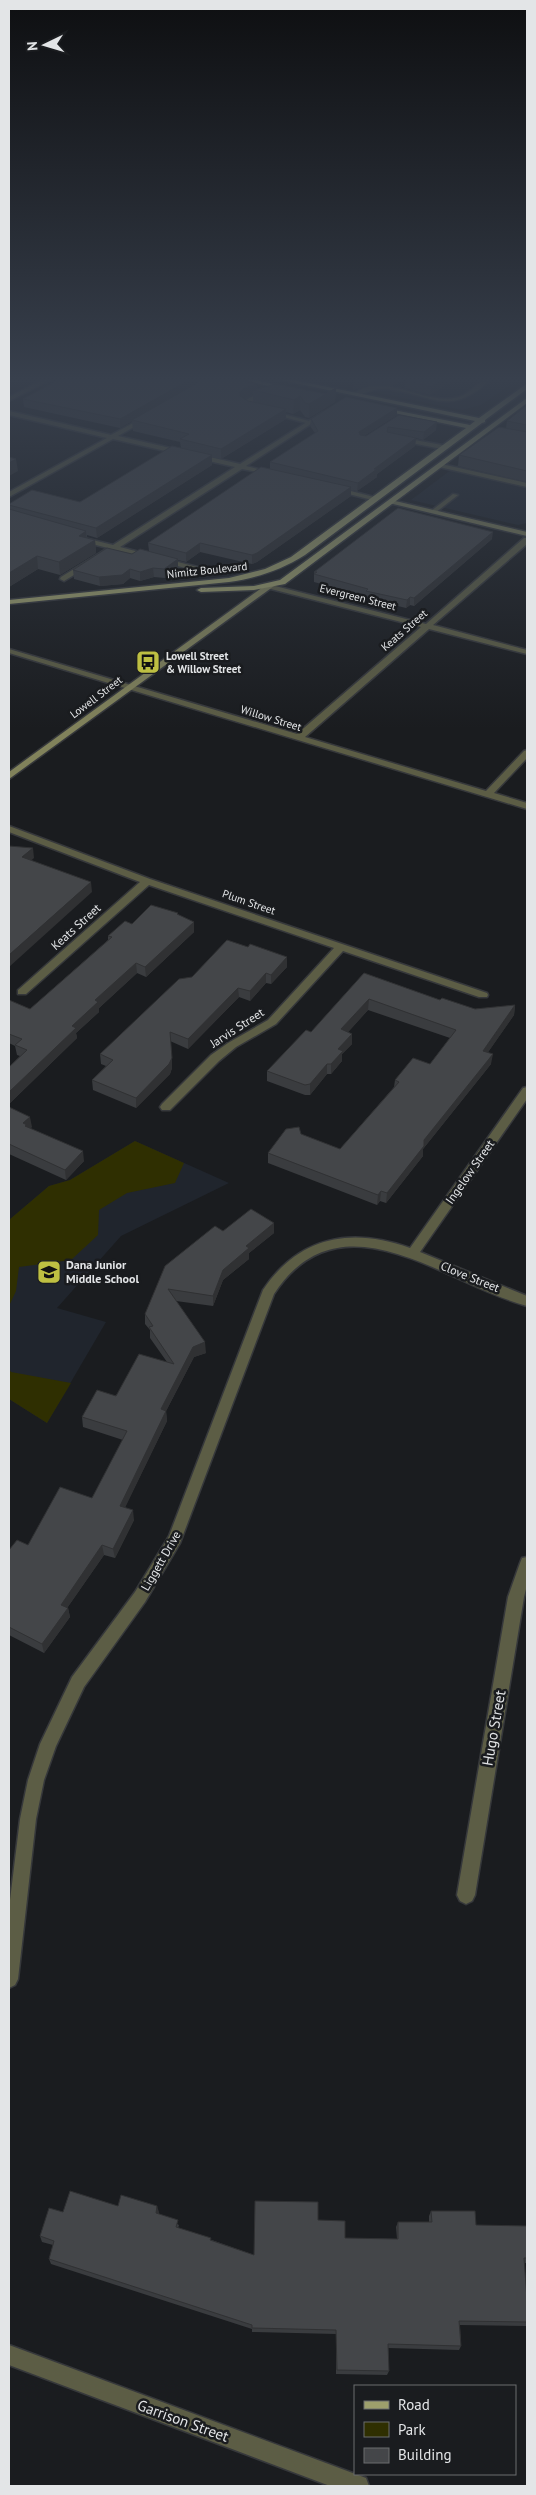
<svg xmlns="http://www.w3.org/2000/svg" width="536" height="2495" font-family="'PT Sans',sans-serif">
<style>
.built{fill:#20252d}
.green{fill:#2f2f01}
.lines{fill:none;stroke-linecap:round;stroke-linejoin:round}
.lane-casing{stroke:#36383b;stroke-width:3}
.street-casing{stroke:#36383b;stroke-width:3}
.secondary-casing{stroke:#36383b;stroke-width:3}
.primary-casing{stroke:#36383b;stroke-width:3}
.lane{fill:#5c5d45;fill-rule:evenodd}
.street{fill:#5c5d45;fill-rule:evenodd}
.secondary{fill:#81825b;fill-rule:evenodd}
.primary{fill:#9d9f6c;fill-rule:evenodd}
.wall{fill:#3a3c3f;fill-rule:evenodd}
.shaded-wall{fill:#303133}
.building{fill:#444649;stroke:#303133}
.labels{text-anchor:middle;stroke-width:5;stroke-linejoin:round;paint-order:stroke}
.far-street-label{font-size:11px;fill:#e3e5e7;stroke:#1a1c1f}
.far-poi-label{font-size:11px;font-weight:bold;fill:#e3e5e7;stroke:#1a1c1f;text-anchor:start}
.street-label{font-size:12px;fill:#e3e5e7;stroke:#1a1c1f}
.poi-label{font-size:12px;font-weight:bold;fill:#e3e5e7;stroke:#1a1c1f;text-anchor:start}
.near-street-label{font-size:15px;fill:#e3e5e7;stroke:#1a1c1f}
</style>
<rect width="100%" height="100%" fill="#1a1c1f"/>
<!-- built -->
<g class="built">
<polygon points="369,379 519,379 481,405 462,410 355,388"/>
<polygon points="492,439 527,446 527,523 518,525 411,500"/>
<polygon points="135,1141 229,1183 121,1236 57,1308 106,1322 47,1423 9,1399 9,1220 49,1186 70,1180"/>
</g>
<!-- green -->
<g class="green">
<polygon points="135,1141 184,1163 175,1183 127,1193 99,1210 98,1235 71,1260 19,1267 16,1291 9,1306 9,1220 49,1186 70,1180"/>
<polygon points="9,1369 11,1372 71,1383 47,1423 9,1399"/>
</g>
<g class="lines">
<!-- lane casing -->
<g class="lane-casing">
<g id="lane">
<path d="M484 379H491C447 421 430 391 382 389 372 389 365 393 356 396L353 394C386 370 424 407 459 397 468 394 476 385 484 379Z"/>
<polygon points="267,393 269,396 260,397 248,405 313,422 310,424 242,406 244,401 257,394"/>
<polygon points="398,437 442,445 445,447 442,449 396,440"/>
<polygon points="441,464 527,483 527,487 439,467 439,465"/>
<polygon points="453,494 458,495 435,513 431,513 431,511"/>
</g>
</g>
<!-- street casing -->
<g class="street-casing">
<g id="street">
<polygon points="44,379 52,379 9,401 9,397"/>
<polygon points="9,411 111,435 146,416 148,419 118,436 240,464 323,412 328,413 246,466 274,473 274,475 242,469 120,547 205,569 205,573 115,550 64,581 60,579 61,577 108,548 76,540 76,536 113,545 235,467 113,439 9,497 9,492 107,438 9,415"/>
<polygon points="335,487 378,498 379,499 376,501 333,490 332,489"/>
<polygon points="524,538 527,538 527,544 433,625 527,650 527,654 429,629 305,737 486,791 524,751 527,750 527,758 494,793 527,803 527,809 9,653 9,649 297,734 421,627 267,588 267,584 426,624"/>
<polygon points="9,826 150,879 487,993 488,995 487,997 479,997 343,951 276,1024 236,1047 219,1061 170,1110 162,1110 160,1107 162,1104 211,1055 228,1043 268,1020 334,948 149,885 26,994 18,994 18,990 140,882 9,832"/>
<path d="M527 1087V1099L420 1252 527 1296V1306C445 1284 341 1191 274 1294L180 1543 145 1602 84 1687 56 1746 44 1780 36 1819 18 1979 15 1985 9 1988V1908L20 1819 28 1780 40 1744 72 1677 135 1592 169 1536 263 1290C299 1236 352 1227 410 1248L523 1088Z"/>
<polygon points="527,1557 527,1585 524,1597 475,1895 472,1901 466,1904 460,1901 457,1895 508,1597 520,1563 522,1558"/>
<polygon points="9,2345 358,2475 366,2478 369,2486 330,2486 9,2365"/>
</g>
</g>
<!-- secondary casing -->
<g class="secondary-casing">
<g id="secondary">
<polygon points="391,500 527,532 527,536 389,503 388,502"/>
<polygon points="267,584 274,586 9,779 9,772"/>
</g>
</g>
<!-- primary casing -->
<g class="primary-casing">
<g id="primary">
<polygon points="240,379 252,379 288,388 285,390"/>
<path d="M276 379H289L479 418 525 385 527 384V389L485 420V422L482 423 305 555C281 570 257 578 229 582L9 604V600L229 578 265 569 291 557 466 428 380 410 378 407 470 425 475 421Z"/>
<polygon points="527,398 527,403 285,584 254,590 201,592 197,590 201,588 254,586 280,580"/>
</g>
</g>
<!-- lane -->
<use href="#lane" class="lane"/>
<!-- street -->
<use href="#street" class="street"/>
<!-- secondary -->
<use href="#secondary" class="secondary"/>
<!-- primary -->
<use href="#primary" class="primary"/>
</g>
<!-- wall -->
<g class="wall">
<path d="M60 379H249V382L257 389 326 394 336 388 335 402 309 418 305 417 300 410 293 414 286 412V419L221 459 212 457V465L97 538 87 535V538L95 540 96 553 60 575 38 569 9 587V504L80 502 181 448 180 442 133 431 132 421 120 428 24 407 23 399ZM253 395V402L248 401 245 399Z"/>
<polygon points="358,379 403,379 394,385 368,385 353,390 354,382"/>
<polygon points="454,379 430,395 405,388 406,380"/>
<polygon points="527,405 527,482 458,466 459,455 506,428 507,421"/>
<polygon points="397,415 364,436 366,436 399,415 436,430 423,440 416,438 415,446 377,474 377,477 357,491 351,490 351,496 257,562 252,564 200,552 186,562 178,560 178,568 165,578 154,577 140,581 130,578 123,584 100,586 74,579 73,570 132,554 149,551 148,543 270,469 270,462 315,433 310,426 311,419"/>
<polygon points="492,539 414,606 410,605 406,608 365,598 366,596 314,582 314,572"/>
<polygon points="178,915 194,932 146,977 137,973 99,1008 99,1012 76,1033 77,1038 9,1104 9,1067 20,1056 17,1055 15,1046 9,1043 9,1000 30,1009 108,940 108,936 132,924"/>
<polygon points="248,947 287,957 287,967 271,984 266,983 250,1001 239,997 188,1049 170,1041 172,1068 170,1074 136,1108 93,1090 92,1080 106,1066 101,1064 100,1054 192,977"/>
<polygon points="364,973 440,1000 475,1009 515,1005 514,1015 488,1052 491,1064 423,1149 423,1156 386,1203 380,1201 377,1205 268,1163 268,1153 301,1134 340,1149 394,1087 395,1080 430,1064 450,1038 368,1010 348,1032 352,1034 352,1044 342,1054 342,1061 331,1074 327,1074 310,1095 305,1095 267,1081 267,1071 311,1032"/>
<polygon points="9,1107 32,1127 30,1128 84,1161 66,1180 9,1154"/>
<polygon points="274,1223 274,1233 249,1253 249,1259 223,1280 213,1306 176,1301 206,1353 194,1357 166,1411 167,1421 125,1507 134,1520 115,1558 104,1555 67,1608 68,1608 70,1617 44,1653 9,1635 9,1636 9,1550 28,1545 92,1498 123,1440 83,1427 82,1417 167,1362 150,1338 150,1330 145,1324 145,1314 223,1231"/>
<polygon points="118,2206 159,2212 158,2213 179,2225 178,2228 254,2255 318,2220 345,2238 397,2239 396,2227 398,2222 429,2222 429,2216 431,2211 476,2225 527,2226 527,2263 524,2263 527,2299 527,2325 526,2326 460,2325 461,2346 459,2350 388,2348 389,2371 387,2375 336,2374 336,2334 252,2332 252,2329 51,2264 49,2259 53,2245 42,2242 40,2236 63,2212"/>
</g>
<!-- shaded-wall -->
<g class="shaded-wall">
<polygon points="191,379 206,379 120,428 120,419"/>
<polygon points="247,379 249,379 249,387 257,384 257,391 253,390 253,395 245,398 240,402 240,392 244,381"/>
<polygon points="362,379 368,379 368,385 353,390 354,382"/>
<polygon points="395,379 403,379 394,385"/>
<polygon points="442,379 454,379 430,395 431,387"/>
<polygon points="336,388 335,402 309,418 309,404"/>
<polygon points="300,396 300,410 293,414 294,400"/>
<polygon points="397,408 397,415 359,439 359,432"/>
<polygon points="286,409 286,419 221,459 221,449"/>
<polygon points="437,422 436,430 423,440 424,432"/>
<polygon points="416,438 415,446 377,474 377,477 357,491 358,483 374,469"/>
<polygon points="212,455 212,465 97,538 96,528"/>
<polygon points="16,459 18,471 9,476 9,463"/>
<polygon points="351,487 351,496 257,562 252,564 252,555"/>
<polygon points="86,531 87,544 79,536"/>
<polygon points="493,532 492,539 414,606 414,598"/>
<polygon points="95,540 96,553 60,575 59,562"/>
<polygon points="200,543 200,552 186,562 186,553"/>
<polygon points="37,556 38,569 9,587 9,573"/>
<polygon points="178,559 178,568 165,578 164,569"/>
<polygon points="153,568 154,577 140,581 140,572"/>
<polygon points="130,569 130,578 123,584 100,586 99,577"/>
<polygon points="410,597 410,605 406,608 407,600"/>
<polygon points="33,848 34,858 24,867 22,857"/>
<polygon points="91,882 92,892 9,967 9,955"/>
<polygon points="194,922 194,932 146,977 145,967"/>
<polygon points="287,957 287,967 271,984 271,975"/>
<polygon points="136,963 137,973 99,1008 99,1012 76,1033 77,1038 9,1104 9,1092 72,1026 95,1000"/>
<polygon points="266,973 266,983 250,1001 250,991"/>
<polygon points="238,988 239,997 188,1049 188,1039"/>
<polygon points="369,999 368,1010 341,1040 341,1029"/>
<polygon points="515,1005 514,1015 482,1061 483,1051"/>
<polygon points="352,1034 352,1044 342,1054 342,1061 331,1074 331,1064 338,1049"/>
<polygon points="493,1054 491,1064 423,1149 423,1156 386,1203 387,1193 424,1140"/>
<polygon points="172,1058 172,1068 170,1074 136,1108 136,1098"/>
<polygon points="327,1064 327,1074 310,1095 310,1084"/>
<polygon points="30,1117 32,1127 28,1130 23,1123"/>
<polygon points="83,1151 84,1161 66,1180 65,1170"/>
<polygon points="381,1191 380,1201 377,1205 378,1195"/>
<polygon points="274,1223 274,1233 249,1253 249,1259 223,1280 213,1306 213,1296 223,1270 246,1246"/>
<polygon points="205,1342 206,1353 194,1357 162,1419 161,1409 193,1347"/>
<polygon points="166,1411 167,1421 121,1516 120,1506"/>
<polygon points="133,1510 134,1520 115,1558 113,1549"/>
<polygon points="102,1545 104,1555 63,1614 61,1605"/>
<polygon points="68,1608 70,1617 44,1653 42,1644"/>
<polygon points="157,2206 159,2212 157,2218 156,2213"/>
</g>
<!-- building -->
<g class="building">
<polygon points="60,379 191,379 120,419 23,399"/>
<polygon points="204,379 247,379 244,381 257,384 245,388 240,392 240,396 248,401 286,409 221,449 180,439 189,434 132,420"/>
<polygon points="407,379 442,379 431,387 406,380"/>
<polygon points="276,384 326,394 336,388 309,404 305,403 300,396 294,400 253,390"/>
<polygon points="346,397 397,408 359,432 360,435 366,436 399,415 437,422 424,432 388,427 387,432 416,438 374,469 377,469 358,483 270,462 318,431 311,419"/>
<polygon points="527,405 527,425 507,421"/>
<polygon points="499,427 527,432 527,471 459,455"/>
<polygon points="172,446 212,455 96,528 9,505 9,504 32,490 80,502"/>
<polygon points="9,457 16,459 9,463"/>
<polygon points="261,467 351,487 257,553 252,555 200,543 186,553 148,543"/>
<polygon points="398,508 493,532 414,598 410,597 407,600 366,591 368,589 314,574 317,572 314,572"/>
<polygon points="9,509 86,531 79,536 95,540 59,562 37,556 9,573"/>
<polygon points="107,548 132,554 140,549 178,559 164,569 153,568 140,572 130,569 122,575 99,577 73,570"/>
<polygon points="9,846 33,848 22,857 91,882 9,955"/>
<polygon points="151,905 178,913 177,914 194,922 145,967 136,963 95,1000 98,1002 72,1026 76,1028 9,1092 9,1067 27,1050 15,1045 22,1039 9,1034 9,1000 30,1009 112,937 108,936 125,921 132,924"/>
<polygon points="227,940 248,947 250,944 287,957 271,975 266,973 250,991 238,988 188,1039 170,1032 172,1058 169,1064 136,1098 92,1080 113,1060 100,1054 179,979 192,977"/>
<polygon points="364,973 440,1000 442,998 475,1009 515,1005 483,1051 493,1054 424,1140 424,1146 387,1193 381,1191 378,1195 268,1153 286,1129 299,1127 301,1134 340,1149 399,1082 395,1080 413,1058 430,1064 456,1030 369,999 341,1029 352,1034 338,1049 343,1051 331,1064 327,1064 310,1084 305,1085 267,1071 306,1030 311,1032"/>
<polygon points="9,1107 30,1117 23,1123 27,1125 25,1126 83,1151 65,1170 9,1144 9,1142 10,1141 9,1140"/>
<polygon points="251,1209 274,1223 246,1246 249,1248 223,1270 213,1296 168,1289 205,1342 193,1347 161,1409 166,1411 120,1506 133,1510 113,1549 102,1545 61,1605 68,1608 42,1644 9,1627 9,1550 17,1540 28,1545 60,1487 92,1498 127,1431 82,1417 97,1390 116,1396 139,1354 174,1364 149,1327 153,1326 145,1314 165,1266 215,1226 223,1231"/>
<polygon points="70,2191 118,2206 121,2195 157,2206 156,2213 178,2220 176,2227 211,2238 210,2240 254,2255 255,2201 318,2202 318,2220 345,2221 345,2238 398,2239 398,2222 432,2222 431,2211 475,2211 476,2225 527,2226 527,2258 524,2258 527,2299 527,2322 459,2321 461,2346 388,2344 389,2371 337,2370 336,2330 252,2328 252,2325 49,2259 54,2241 40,2236 49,2208 63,2212"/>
</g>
<!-- sky -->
<linearGradient id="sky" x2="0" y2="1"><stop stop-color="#0e0f11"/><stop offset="0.52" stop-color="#38404d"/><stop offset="1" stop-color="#38404d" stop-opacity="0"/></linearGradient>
<rect width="536" height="729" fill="url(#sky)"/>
<!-- icons -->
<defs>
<g id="bus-square" transform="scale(1.25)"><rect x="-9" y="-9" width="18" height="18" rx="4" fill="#bebf42" stroke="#1a1c1f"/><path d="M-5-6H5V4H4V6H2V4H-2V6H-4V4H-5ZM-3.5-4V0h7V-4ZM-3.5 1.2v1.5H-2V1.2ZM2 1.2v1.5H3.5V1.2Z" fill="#111"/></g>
<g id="school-square" transform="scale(1.25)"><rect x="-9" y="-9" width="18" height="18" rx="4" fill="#bebf42" stroke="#1a1c1f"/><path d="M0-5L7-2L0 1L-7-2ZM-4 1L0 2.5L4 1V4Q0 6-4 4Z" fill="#111"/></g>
</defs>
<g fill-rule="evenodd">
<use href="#bus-square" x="148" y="662"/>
<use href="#school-square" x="49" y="1272"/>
</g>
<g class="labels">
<!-- far-street labels -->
<g class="far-street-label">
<text transform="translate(207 570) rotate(-6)" y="4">Nimitz Boulevard</text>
<text transform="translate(358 597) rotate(14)" y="4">Evergreen Street</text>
<text transform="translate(404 630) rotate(-41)" y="4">Keats Street</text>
<text transform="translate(96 697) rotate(-37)" y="4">Lowell Street</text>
<text transform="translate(271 718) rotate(17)" y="4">Willow Street</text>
<text transform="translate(249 902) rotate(19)" y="4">Plum Street</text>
</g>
<!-- far-poi labels -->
<g class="far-poi-label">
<text x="166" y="660">Lowell Street<tspan x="166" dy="13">&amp; Willow Street</tspan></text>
</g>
<!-- street labels -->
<g class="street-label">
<text transform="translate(76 927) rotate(-42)" y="4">Keats Street</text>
<text transform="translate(237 1028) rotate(-33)" y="4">Jarvis Street</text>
<text transform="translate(470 1172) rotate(-55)" y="4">Ingelow Street</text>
<text transform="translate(470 1277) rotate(22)" y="4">Clove Street</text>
<text transform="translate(161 1561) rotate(-60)" y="4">Liggett Drive</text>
</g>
<!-- poi labels -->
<g class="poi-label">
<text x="66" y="1269">Dana Junior<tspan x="66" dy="14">Middle School</tspan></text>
</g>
<!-- near-street labels -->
<g class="near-street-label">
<text transform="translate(494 1728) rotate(-80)" y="5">Hugo Street</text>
<text transform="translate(183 2421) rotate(20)" y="5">Garrison Street</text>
</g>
</g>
<!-- border -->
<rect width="536" height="2495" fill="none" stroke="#e3e5e7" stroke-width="20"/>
<!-- legend -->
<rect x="354" y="2385" width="162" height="90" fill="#1a1c1f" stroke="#6a6c6f"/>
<rect x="364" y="2401" width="25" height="8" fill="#9d9f6c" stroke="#6a6c6f"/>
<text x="398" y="2410" font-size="15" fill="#e3e5e7">Road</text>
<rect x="364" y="2422" width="25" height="15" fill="#2f2f01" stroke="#6a6c6f"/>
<text x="398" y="2435" font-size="15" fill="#e3e5e7">Park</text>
<rect x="364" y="2448" width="25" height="15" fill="#444649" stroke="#6a6c6f"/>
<text x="398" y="2460" font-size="15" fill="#e3e5e7">Building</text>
<!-- north arrow -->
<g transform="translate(45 45) rotate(265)" stroke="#1a1c1f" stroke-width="4" paint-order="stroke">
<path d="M0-4L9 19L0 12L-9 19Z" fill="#e3e5e7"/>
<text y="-8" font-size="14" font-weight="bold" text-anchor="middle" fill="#e3e5e7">N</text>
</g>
</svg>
